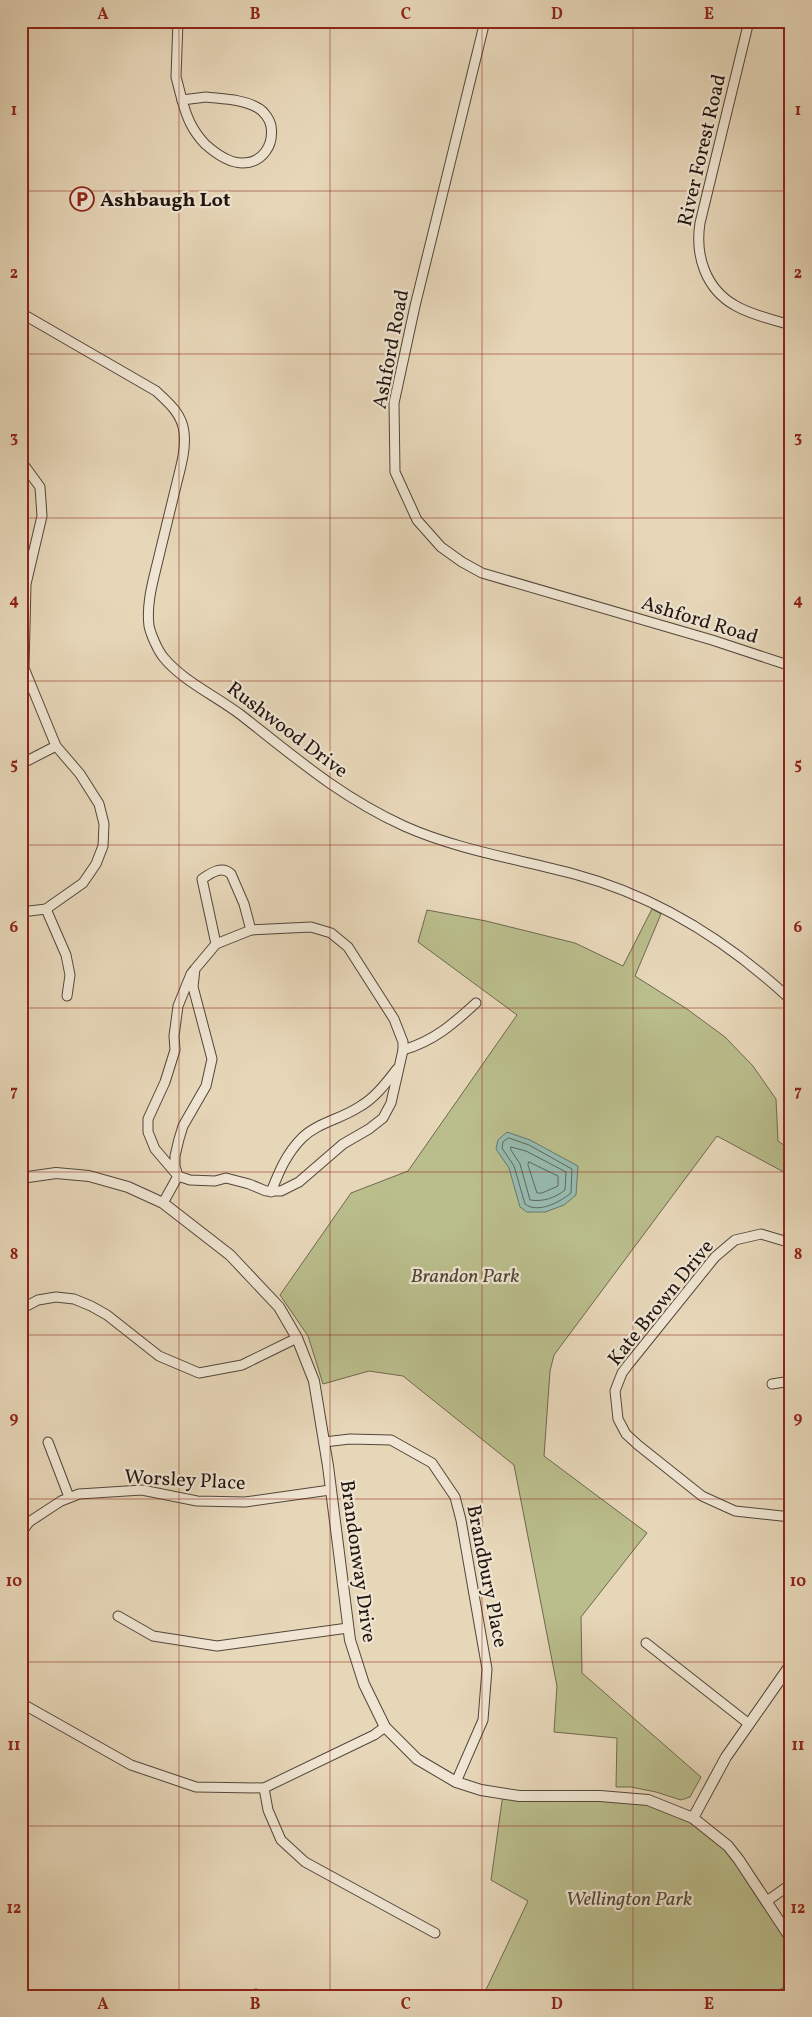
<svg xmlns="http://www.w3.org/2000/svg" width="812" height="2017" font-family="Vollkorn,serif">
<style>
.green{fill:#babd8c;stroke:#6d694e}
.water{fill:#97baae;stroke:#67786f}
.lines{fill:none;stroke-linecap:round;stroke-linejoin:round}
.shore{stroke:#5c685f;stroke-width:1}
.minor-casing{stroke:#52463a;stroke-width:11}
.tertiary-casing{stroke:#52463a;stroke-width:12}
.minor{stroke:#efe5d2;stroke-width:9}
.tertiary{stroke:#efe5d2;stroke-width:10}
.grid{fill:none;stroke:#8f2418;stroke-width:1;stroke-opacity:0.55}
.labels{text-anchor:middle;stroke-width:4.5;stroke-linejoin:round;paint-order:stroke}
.street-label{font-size:20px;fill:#201510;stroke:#efe5d2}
.poi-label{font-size:20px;font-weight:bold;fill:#201510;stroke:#efe5d2;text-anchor:start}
.park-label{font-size:20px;font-style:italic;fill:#4e4735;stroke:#efe5d2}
.neatline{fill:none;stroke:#8f2418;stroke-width:2}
.grid-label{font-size:16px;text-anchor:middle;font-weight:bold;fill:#8f2418}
</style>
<rect width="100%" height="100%" fill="#e7d7b9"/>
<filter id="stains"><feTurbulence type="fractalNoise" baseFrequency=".004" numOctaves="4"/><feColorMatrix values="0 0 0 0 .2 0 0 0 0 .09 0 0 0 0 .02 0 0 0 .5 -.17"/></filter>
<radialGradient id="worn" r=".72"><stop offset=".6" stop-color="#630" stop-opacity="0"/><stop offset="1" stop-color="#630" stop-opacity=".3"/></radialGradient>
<!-- green -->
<g class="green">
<polygon points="652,909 661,914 635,976 687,1009 725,1037 753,1066 776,1099 778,1141 791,1150 791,1176 717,1136 554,1355 550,1371 544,1456 647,1533 581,1617 582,1673 701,1777 690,1797 681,1800 656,1792 631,1787 616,1787 617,1738 554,1732 557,1686 514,1465 403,1376 369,1371 323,1384 308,1336 280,1295 351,1193 408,1171 517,1015 418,942 427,910 486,921 575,943 623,966"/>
<polygon points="503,1794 648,1800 686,1815 728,1846 791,1940 791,1982 771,1996 483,1996 528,1901 491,1880"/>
</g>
<!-- water -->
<polygon class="water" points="507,1132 530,1140 578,1166 576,1195 564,1205 545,1212 527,1212 520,1207 509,1168 496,1149 498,1140"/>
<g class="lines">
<!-- shore -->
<g class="shore">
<path d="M509 1138 529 1145 572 1169 571 1193C560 1202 538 1214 525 1204L514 1166 502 1148 503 1142Z"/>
<path d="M511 1147 526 1151 566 1172 565 1190C555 1198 543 1202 530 1200L520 1164 511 1150Z"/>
<polygon points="529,1162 558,1176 558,1186 542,1193 537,1193 528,1165"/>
</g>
<!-- minor casing -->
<g class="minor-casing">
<g id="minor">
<polyline points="178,21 176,77 182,100"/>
<polyline points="485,21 415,306 394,403 395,472 417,520 441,547 462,562 482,573 712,640 791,666"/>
<path d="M749 21 700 223C695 255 705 289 736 306 752 315 773 320 791 325"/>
<path d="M206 97C223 99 243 99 258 108 264 111 270 120 271 126 274 145 263 163 242 163 229 163 214 152 205 144 192 130 187 118 182 100Z"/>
<path d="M21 313 156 391C169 403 182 414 184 432 186 449 181 466 177 482 171 507 165 531 159 556 154 578 146 602 149 626 151 635 158 651 164 658 183 681 216 696 241 715 296 758 339 796 404 826 458 850 517 859 574 874 656 896 729 942 791 1000"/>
<polyline points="21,461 40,487 42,516 26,584 24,668 56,746 80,774 99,804 104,824 103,846 96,864 83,883 46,909 21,912"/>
<polyline points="21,764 56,746"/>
<polyline points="46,909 66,955 70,975 67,996"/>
<path d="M216 944 202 879C211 873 222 865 231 874L244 904 251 930"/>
<path d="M403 1050C434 1041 453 1024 476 1003"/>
<path d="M271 1192C279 1172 286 1154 302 1138 317 1123 341 1119 359 1107 375 1098 386 1083 397 1069"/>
<polyline points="163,1203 178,1176 175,1166 175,1156 179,1139 183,1126 206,1086 212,1059 193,987 195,969 216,944 251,930 311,927 331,933 348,947 394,1019 403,1042 403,1050 391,1103 383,1118 369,1129 343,1144 299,1182 281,1191 266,1191 249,1184 226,1178 215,1181 190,1180 178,1176 155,1149 148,1132 148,1119 165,1082 175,1050 174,1036 178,1006 191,974 195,969"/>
<polyline points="791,1243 761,1234 735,1240 715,1257 628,1365 622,1373 615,1391 618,1419 626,1434 638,1445 702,1496 735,1511 791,1517"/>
<polyline points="21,1309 38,1300 56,1297 74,1299 91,1306 107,1315 159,1356 199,1373 242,1365 297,1338"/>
<polyline points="772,1384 791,1381"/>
<polyline points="48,1442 69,1497"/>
<polyline points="324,1442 350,1439 391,1440 432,1463 455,1497 461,1520 487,1669 483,1720 456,1782"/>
<polyline points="21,1533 29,1522 61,1501 79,1494 142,1490 197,1501 245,1502 330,1490"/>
<polyline points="118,1616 153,1636 217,1646 348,1628"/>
<polyline points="646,1643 749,1724"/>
<polyline points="21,1703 131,1765 196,1787 264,1788 374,1735 385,1727"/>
<polyline points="264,1788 268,1810 281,1840 305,1862 435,1933"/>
<polyline points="767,1901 791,1884"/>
<polyline points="249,1996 256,1994 261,1996"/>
</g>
</g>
<!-- tertiary casing -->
<g class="tertiary-casing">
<g id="tertiary">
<polyline points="21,1178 56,1173 89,1176 128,1187 163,1203 230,1255 279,1307 297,1338 314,1381 328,1466 350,1640 364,1684 385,1727 417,1759 456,1782 481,1790 519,1796 600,1796 648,1800 693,1818 728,1846 739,1860 791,1939"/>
<polyline points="693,1818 726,1757 791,1664"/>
</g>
</g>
<!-- minor -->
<use href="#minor" class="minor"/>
<!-- tertiary -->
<use href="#tertiary" class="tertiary"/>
</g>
<!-- grid -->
<path class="grid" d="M179 21V1996M330 21V1996M482 21V1996M633 21V1996M21 191H791M21 354H791M21 518H791M21 681H791M21 845H791M21 1008H791M21 1172H791M21 1335H791M21 1499H791M21 1662H791M21 1826H791"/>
<!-- icons -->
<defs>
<g id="parking-ring" transform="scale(1.25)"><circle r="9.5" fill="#efe5d2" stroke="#8f2418" stroke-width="1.5"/><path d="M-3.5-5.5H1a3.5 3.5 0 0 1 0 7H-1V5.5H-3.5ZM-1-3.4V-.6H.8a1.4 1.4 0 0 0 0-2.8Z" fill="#8f2418"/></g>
</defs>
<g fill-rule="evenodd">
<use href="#parking-ring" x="82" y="199"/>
</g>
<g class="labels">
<!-- street labels -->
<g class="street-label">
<text transform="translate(701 150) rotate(-77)" y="7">River Forest Road</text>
<text transform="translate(390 349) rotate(-79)" y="7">Ashford Road</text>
<text transform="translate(700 619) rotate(17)" y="7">Ashford Road</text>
<text transform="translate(288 729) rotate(37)" y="7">Rushwood Drive</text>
<text transform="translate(660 1302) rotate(-51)" y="7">Kate Brown Drive</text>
<text transform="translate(185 1479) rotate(3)" y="7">Worsley Place</text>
<text transform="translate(359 1561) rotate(82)" y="7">Brandonway Drive</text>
<text transform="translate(488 1576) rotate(79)" y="7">Brandbury Place</text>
</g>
<!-- poi labels -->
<g class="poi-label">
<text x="100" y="206">Ashbaugh Lot</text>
</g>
<!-- park labels -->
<g class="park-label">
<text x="465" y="1282">Brandon Park</text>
<text x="629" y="1905">Wellington Park</text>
</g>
</g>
<!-- margin -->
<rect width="812" height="2017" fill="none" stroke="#e7d7b9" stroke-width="55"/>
<rect x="28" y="28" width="756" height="1962" class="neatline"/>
<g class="grid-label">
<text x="103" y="19">A</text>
<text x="255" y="19">B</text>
<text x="406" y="19">C</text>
<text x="557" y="19">D</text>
<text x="709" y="19">E</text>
<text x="14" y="115">1</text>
<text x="798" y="115">1</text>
<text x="14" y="278">2</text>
<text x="798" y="278">2</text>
<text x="14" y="442">3</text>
<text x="798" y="442">3</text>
<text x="14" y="605">4</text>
<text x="798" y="605">4</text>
<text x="14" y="769">5</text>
<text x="798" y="769">5</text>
<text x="14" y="932">6</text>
<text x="798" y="932">6</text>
<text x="14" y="1096">7</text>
<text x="798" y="1096">7</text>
<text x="14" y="1259">8</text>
<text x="798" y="1259">8</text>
<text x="14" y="1423">9</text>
<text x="798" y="1423">9</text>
<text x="14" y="1586">10</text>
<text x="798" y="1586">10</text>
<text x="14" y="1750">11</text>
<text x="798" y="1750">11</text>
<text x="14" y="1913">12</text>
<text x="798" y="1913">12</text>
<text x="103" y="2009">A</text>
<text x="255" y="2009">B</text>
<text x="406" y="2009">C</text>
<text x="557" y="2009">D</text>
<text x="709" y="2009">E</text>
</g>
<rect width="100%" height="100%" filter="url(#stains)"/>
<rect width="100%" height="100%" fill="url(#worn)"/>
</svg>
